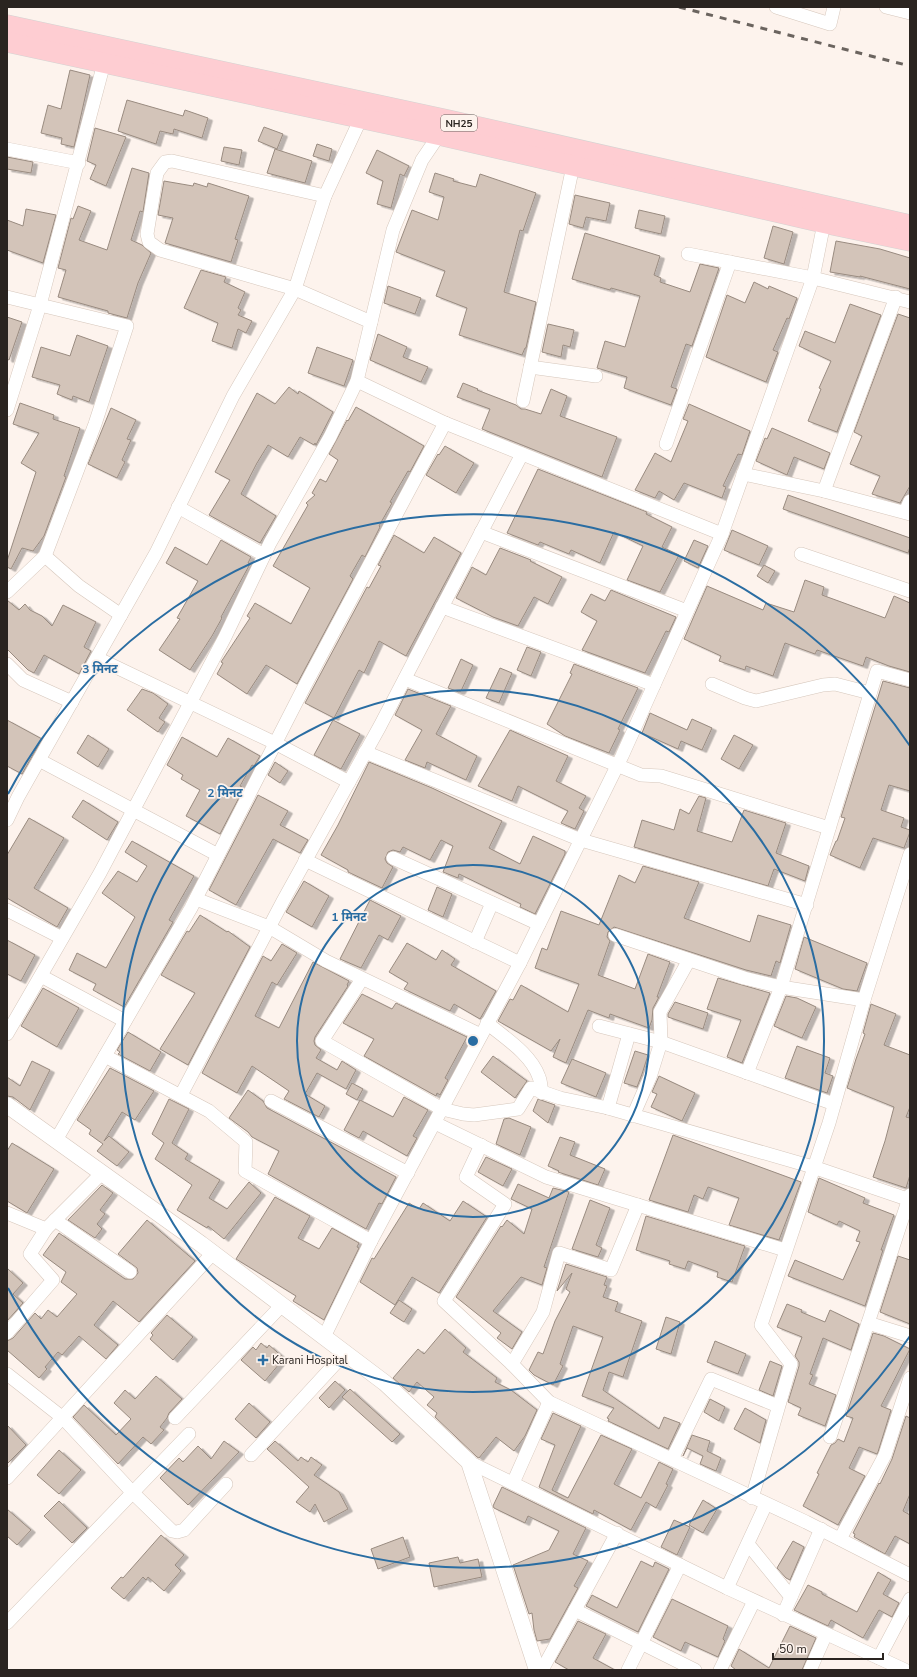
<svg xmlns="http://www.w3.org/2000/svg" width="917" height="1677" font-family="'Nunito Sans','Noto Sans Devanagari',sans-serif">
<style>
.building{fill:#d3c4b9;stroke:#998b80;filter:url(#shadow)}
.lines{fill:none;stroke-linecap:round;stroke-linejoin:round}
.minor-casing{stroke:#d6c7bc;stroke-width:14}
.tertiary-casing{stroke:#d6c7bc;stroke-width:17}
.primary-casing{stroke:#d4d3d2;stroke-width:21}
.minor{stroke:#fff;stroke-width:13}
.tertiary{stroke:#fff;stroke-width:16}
.primary{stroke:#fecdd2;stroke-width:20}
.rail{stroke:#6b645f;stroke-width:3;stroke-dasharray:7 7;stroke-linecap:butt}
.ring{fill:none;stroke:#2a6da2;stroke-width:2}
.poi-dot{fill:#2a6da2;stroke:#fdf3ed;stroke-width:1.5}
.labels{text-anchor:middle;stroke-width:3.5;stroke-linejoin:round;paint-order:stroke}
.shield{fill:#fdf3ed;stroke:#69625e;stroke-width:1}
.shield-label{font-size:10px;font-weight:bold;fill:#2a2420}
.poi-label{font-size:11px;fill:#2a2420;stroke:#fdf3ed;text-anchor:start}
.centre{fill:#2a6da2;stroke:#fdf3ed;stroke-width:2}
.ring-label{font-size:12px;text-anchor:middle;font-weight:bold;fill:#2a6da2;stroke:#fdf3ed;stroke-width:3.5;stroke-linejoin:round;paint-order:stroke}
</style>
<defs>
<filter id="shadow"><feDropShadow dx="4.5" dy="2.5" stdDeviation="0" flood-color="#0004"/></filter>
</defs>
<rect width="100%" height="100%" fill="#fdf3ed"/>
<!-- building -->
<g class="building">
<polygon points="70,70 90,75 74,147 61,144 62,138 41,133 48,105 61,109"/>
<polygon points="127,100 183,116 185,110 208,118 202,138 174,129 173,134 160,131 156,144 118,131"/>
<polygon points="264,127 283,134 277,149 258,141"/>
<polygon points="95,128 126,137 106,186 90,179 96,165 87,161"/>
<polygon points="317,144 332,149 329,161 313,156"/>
<polygon points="224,147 242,150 239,165 221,161"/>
<polygon points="275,149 312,161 305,183 267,173"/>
<polygon points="377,150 409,166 404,176 400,174 391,208 377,204 383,181 366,173"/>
<polygon points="7,157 33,162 31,173 7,169"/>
<polygon points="132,168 149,173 143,212 140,211 131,240 142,245 151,253 138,283 127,318 108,313 108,311 58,297 66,270 58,268 71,218 73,219 78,206 91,211 79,240 107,250"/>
<polygon points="435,173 454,179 453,181 476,187 480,174 536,193 523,231 520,230 504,292 536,302 526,348 525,348 522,355 459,335 467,308 436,296 445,271 396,252 412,210 438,220 444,197 429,192"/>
<polygon points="164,181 193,186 194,183 207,187 208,183 249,196 235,239 238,240 231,262 165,243 173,218 158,215"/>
<polygon points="575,195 610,203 606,221 586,217 583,228 569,224"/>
<polygon points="26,209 56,215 43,263 7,250 7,220 23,226"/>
<polygon points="639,210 665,216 661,234 635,228"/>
<polygon points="773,226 793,232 784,264 764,258"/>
<polygon points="585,233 660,256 654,275 661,278 660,282 690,292 700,264 719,268 692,346 686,344 671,387 677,389 671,405 624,388 627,377 597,368 605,341 625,347 640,296 611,288 610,290 572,279"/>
<polygon points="836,241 880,249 910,258 910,289 860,276 860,277 830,272"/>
<polygon points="201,270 226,277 224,282 245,292 238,308 241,310 238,315 252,321 246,333 238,329 232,348 212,341 218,323 184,308"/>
<polygon points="754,282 768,289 769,286 797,298 789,319 787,318 773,350 778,352 766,382 706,357 727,295 745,303"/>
<polygon points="388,286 421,298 415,314 384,303"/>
<polygon points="850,304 881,315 837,432 808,421 821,389 819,388 831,361 799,346 805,331 835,343"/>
<polygon points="898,314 910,318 910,486 900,503 872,494 880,476 850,464 862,436 854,432"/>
<polygon points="7,317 22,322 9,360 7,359"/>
<polygon points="548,324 574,330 570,347 563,345 561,357 542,352"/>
<polygon points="378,334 407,347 403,357 428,367 421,382 370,360"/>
<polygon points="77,335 108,346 89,402 73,396 72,400 57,394 60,385 32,377 41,347 70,356"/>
<polygon points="317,347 353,360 344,386 308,373"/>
<polygon points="463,383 478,389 477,390 516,405 521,409 525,409 541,414 551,389 567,396 560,416 617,437 602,477 482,429 490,409 457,397"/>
<polygon points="289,387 298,394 299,391 333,412 316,445 315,443 314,445 300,437 288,457 268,445 257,463 241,494 276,516 260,543 209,515 230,480 215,472 257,393 275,404"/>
<polygon points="20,403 54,415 53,419 80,428 64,476 66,477 44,536 33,551 22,548 11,569 7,567 7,561 36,472 21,463 39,433 13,424"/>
<polygon points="689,404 750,431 742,455 738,454 723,486 726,487 722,498 684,483 674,500 659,491 655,498 635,490 655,453 671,462 688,421 683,419"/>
<polygon points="356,407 424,446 410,472 408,471 390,502 392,503 379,526 380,527 365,557 362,555 350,576 353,579 297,684 266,665 247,694 217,674 223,663 221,662 250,618 247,616 255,603 291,624 310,588 273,566 308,505 306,503 315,495 312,493 320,479 326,482 338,460 329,454 347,420 348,421"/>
<polygon points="111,408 136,420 127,439 131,440 122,460 125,462 117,478 88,464"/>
<polygon points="772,428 830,453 824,469 794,457 787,475 756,461 765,438 767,439"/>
<polygon points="445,446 474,463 456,493 426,475 438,454 439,455"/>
<polygon points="538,469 647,512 646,514 672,527 662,547 679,555 660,592 627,580 643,546 614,532 600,563 571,550 569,554 540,542 538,545 507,533"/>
<polygon points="788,495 910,538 910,547 908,553 783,509"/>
<polygon points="732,530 768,546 759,565 724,550"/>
<polygon points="394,535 424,553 434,537 461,553 406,656 379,641 364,673 359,670 334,718 305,703 367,587 369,588 381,566 378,565"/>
<polygon points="221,540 251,557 248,563 250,564 221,617 222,618 212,636 190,670 159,650 180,619 177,618 198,581 166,563 175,547 207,565"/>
<polygon points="694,540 708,546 698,568 684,561"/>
<polygon points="500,548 531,560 530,561 562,577 548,604 534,597 518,626 493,617 456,598 472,567 486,575"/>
<polygon points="764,565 775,571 768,583 757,576"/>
<polygon points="805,580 824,587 822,595 885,618 894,596 910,603 910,672 889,666 866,657 863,666 817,650 815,654 785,643 773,676 746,666 745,670 719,661 721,656 684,639 707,586 763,610 766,603 794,612"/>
<polygon points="611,590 676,617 669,632 666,631 645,673 582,650 597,621 581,612 591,594 605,601"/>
<polygon points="7,600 19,610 25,604 30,610 42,616 52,626 63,605 96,622 84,647 91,651 79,674 44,655 34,673 28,670 7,649"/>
<polygon points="527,647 541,652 531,676 517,670"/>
<polygon points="461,659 473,665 461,691 459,692 448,688"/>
<polygon points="574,664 638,688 618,729 620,730 609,753 565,736 547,724 572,674 570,673"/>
<polygon points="500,668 512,673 499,703 486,698"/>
<polygon points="883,681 910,688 910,791 889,785 881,810 904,818 901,827 910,830 910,832 904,848 873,838 860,868 830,855 836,841 837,841 845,818 841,817"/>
<polygon points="142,689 153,693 168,704 159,718 165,722 158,732 127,710"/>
<polygon points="408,689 451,706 436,734 477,756 466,780 427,762 425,768 405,760 422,730 395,715"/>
<polygon points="650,713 687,730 692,719 712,728 702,750 681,741 678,749 642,733"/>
<polygon points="7,720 42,739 22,774 7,766"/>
<polygon points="333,720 360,734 341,769 314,755"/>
<polygon points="510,730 568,756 556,781 586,796 579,808 584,811 575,829 561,823 568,811 518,786 512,801 478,786"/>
<polygon points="88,735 109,749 98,767 77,753"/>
<polygon points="734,735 753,745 739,769 721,759"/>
<polygon points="182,737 217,757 228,738 260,756 254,766 252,765 240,786 244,788 220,834 186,816 200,790 181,779 183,775 167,765"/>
<polygon points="275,762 288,771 280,783 268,775"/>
<polygon points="369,762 432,788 502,821 489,848 520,864 533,836 565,851 565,854 535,914 520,907 521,904 459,874 458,878 443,872 453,846 441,840 430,860 403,847 400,852 393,850 388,852 385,859 387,863 393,867 382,888 348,872 348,870 321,855 338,825"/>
<polygon points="258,795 288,811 280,825 308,840 300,853 273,839 236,905 209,890"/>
<polygon points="699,796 706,798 697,831 732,842 744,810 786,823 776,853 809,866 805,881 774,869 768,886 634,847 642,820 674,830 680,809 689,814"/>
<polygon points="83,800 118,822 107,840 72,817"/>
<polygon points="29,818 64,838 34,888 68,908 57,927 7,898 7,855"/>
<polygon points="132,841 194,876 169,920 173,922 124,1007 93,990 96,984 69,970 77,953 106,968 135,917 102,893 118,871 137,882 147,866 125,852"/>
<polygon points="643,866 699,882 684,918 750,942 758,915 791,925 780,963 776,961 771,976 746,970 614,927 608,932 607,937 610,941 598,975 635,989 648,954 670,962 657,997 659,997 653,1008 652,1020 649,1028 610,1014 609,1018 588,1010 566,1063 553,1057 560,1039 551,1051 498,1021 510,999 513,1000 521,985 568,1012 579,984 535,968 542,948 547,950 561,911 599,925 619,875 635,883"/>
<polygon points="304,881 329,896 312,927 286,912"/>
<polygon points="437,887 452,894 443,917 428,910"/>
<polygon points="370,900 401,916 388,940 379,935 361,968 340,959"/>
<polygon points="200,915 227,932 228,931 250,947 188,1065 160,1049 195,993 161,975 187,931 189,932"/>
<polygon points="804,937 867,963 857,991 843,989 795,969"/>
<polygon points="7,940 35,955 21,981 7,974"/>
<polygon points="407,943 436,960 442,950 455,959 451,965 496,991 480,1019 454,1004 450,1011 404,989 408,983 389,972"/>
<polygon points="282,944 297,953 277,985 272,982 255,1016 279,1028 313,962 349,981 347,985 348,986 315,1037 314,1041 315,1045 321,1050 316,1058 337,1070 342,1061 356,1070 346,1089 317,1073 305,1094 325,1106 319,1117 284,1099 289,1091 252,1066 237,1093 202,1073 263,956 271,961"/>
<polygon points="718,978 770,993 742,1063 727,1057 741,1020 707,1009"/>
<polygon points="43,988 79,1008 57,1047 21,1026"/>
<polygon points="362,994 392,1009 396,1003 467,1037 445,1078 448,1080 440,1095 437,1093 436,1096 364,1056 374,1039 343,1023"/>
<polygon points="786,996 797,998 816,1007 802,1038 774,1026"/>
<polygon points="675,1002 708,1013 703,1029 668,1017 668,1014"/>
<polygon points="871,1004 896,1014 884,1045 910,1055 910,1107 906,1117 910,1118 910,1175 906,1188 873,1177 885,1141 894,1107 847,1088 856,1059 865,1034 863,1033"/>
<polygon points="128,1032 161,1052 150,1071 118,1054 120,1052 117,1050"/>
<polygon points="797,1046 830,1058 825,1073 833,1076 827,1093 785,1078"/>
<polygon points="635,1051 648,1055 642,1074 637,1087 624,1083"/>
<polygon points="493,1056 527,1081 515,1098 481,1072"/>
<polygon points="572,1059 606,1073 596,1097 561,1083"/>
<polygon points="32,1061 50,1070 30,1110 13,1097 7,1096 7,1077 20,1086"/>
<polygon points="110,1068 154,1091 135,1120 122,1112 104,1141 109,1136 129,1152 117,1166 97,1151 103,1144 89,1134 91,1130 77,1120"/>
<polygon points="659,1076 695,1093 682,1121 651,1107 657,1094 652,1092"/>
<polygon points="352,1083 363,1089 357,1100 346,1094"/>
<polygon points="248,1090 263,1101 267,1108 396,1177 382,1204 379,1203 366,1229 268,1174 279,1151 252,1137 248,1132 229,1118"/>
<polygon points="404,1097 428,1110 413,1136 417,1138 407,1156 363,1131 359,1138 344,1130 360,1100 393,1117"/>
<polygon points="169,1099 189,1109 172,1143 188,1154 185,1159 220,1180 209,1198 227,1209 249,1182 261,1193 224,1239 208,1226 207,1228 177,1210 192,1185 155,1159 164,1143 152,1134"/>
<polygon points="538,1099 555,1105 548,1123 533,1111"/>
<polygon points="509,1118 531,1127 520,1155 496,1144 504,1119"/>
<polygon points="673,1135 801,1182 779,1240 729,1225 739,1198 708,1187 703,1199 694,1195 688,1212 649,1200"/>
<polygon points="560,1137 575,1142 570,1155 605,1169 598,1185 558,1172 559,1171 548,1166"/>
<polygon points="12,1143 54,1169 27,1213 7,1201 7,1151"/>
<polygon points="486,1157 512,1169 503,1186 478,1172"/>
<polygon points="819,1178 865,1198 863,1203 894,1215 881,1250 883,1250 865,1306 788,1276 795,1260 843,1280 860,1242 856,1241 860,1231 839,1221 837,1225 808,1212"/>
<polygon points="518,1184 549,1198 553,1188 569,1192 544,1267 547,1268 542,1285 521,1277 493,1311 522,1332 512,1349 497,1338 501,1333 456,1297 501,1226 502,1227 507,1220 524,1234 532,1209 511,1199"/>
<polygon points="102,1185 113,1193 100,1210 105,1214 97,1224 102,1229 95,1238 68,1220"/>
<polygon points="275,1197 310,1216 298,1238 319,1249 332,1228 359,1243 357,1247 359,1248 324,1320 293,1301 296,1296 236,1259"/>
<polygon points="590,1200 610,1208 596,1245 602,1248 598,1257 572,1249"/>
<polygon points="463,1201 487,1217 439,1293 412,1277 395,1305 360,1282 372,1258 374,1259 409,1203 419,1209 423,1203 450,1221"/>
<polygon points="646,1216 745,1246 732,1282 717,1277 718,1272 688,1261 685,1269 669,1264 670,1261 636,1250"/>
<polygon points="147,1220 195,1261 139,1322 113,1301 94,1325 118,1345 106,1359 79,1336 62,1355 58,1352 45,1367 47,1369 39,1378 7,1350 7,1341 13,1338 35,1313 41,1319 48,1310 57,1317 77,1294 61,1282 66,1272 43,1255 59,1233 125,1279 133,1279 138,1273 137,1268 118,1254"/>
<polygon points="898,1256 910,1260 910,1324 880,1312"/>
<polygon points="566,1264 607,1277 604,1285 607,1286 603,1297 618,1302 615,1311 642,1321 623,1377 609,1372 603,1390 659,1429 664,1417 680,1423 668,1449 608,1421 609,1419 607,1418 614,1408 582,1396 603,1337 573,1326 560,1364 563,1366 553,1385 534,1375 529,1370 538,1352 543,1354 555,1321 570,1292 566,1289 572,1273 557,1291"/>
<polygon points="7,1268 23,1283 13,1294 23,1303 7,1321"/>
<polygon points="399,1300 412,1309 404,1322 390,1313"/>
<polygon points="787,1304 802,1310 801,1312 825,1322 830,1310 859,1324 851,1350 823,1338 810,1374 813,1375 809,1384 836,1395 825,1426 798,1415 801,1408 788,1402 799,1366 799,1362 795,1356 802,1337 777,1327"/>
<polygon points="167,1315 193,1337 173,1360 150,1339 153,1335 151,1333"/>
<polygon points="666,1317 680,1322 671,1354 656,1349"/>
<polygon points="445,1329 466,1348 463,1352 497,1378 495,1382 511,1390 537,1410 525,1436 514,1451 496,1437 479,1458 477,1457 435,1417 437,1413 427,1405 434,1397 417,1382 409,1392 393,1378 418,1349 424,1354"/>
<polygon points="873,1333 884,1336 910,1349 881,1406 891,1410 878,1452 877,1454 859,1447 849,1468 865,1476 838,1525 803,1506 819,1474 817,1473 831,1445 835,1443 838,1439 844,1442 853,1418 846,1416"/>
<polygon points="715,1341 746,1354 738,1374 707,1362"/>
<polygon points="261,1343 267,1348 269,1345 284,1358 265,1381 241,1360 253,1347 256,1350"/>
<polygon points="770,1361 782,1366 773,1396 759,1390"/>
<polygon points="156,1376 182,1399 169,1413 167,1418 160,1427 164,1430 151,1444 143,1437 118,1464 73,1417 84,1405 116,1435 131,1419 114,1403 125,1390 135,1399"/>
<polygon points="335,1381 345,1390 329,1408 319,1398"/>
<polygon points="350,1389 400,1434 392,1442 342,1397"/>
<polygon points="710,1399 725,1407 719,1421 704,1412"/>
<polygon points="249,1403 270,1422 256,1438 235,1419"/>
<polygon points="745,1408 766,1420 760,1443 734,1429"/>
<polygon points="553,1413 581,1426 552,1490 568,1498 601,1435 632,1449 614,1484 641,1498 659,1462 673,1469 666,1484 668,1485 656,1508 646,1502 631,1530 594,1510 593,1514 539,1487 555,1445 541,1439"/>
<polygon points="906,1416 910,1418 910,1494 903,1511 910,1515 910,1544 895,1536 885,1554 854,1537 855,1534 853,1533 879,1483 880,1484 892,1459"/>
<polygon points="7,1425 26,1445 7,1464"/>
<polygon points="692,1435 710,1441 707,1451 721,1458 716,1471 700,1464 703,1456 687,1448 683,1456"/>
<polygon points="224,1441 239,1452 188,1505 160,1478 179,1458 183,1462 198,1446 211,1459"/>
<polygon points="275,1441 298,1461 301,1457 308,1462 311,1457 322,1465 314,1475 339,1492 348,1509 324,1522 315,1504 310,1512 296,1502 309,1487 267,1449"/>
<polygon points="59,1450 81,1470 59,1494 37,1475"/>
<polygon points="502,1487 586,1528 573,1554 588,1561 574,1586 578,1588 550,1639 537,1641 534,1630 532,1613 529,1614 513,1565 549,1550 559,1531 528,1516 525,1523 494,1508 493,1506"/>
<polygon points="703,1500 717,1509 703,1533 689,1525"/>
<polygon points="59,1501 87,1528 72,1543 44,1516"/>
<polygon points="7,1509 31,1530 17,1545 7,1536"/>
<polygon points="674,1520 690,1527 677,1555 661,1547"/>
<polygon points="161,1535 184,1555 175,1565 181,1571 164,1591 148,1577 146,1580 143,1577 124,1599 111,1588 121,1577 123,1578"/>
<polygon points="403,1537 410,1557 378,1569 371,1549"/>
<polygon points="793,1541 804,1547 790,1580 786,1578 777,1568"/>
<polygon points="458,1557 460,1563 478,1559 482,1577 434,1587 429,1563"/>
<polygon points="641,1561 653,1567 655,1562 669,1569 638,1632 586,1606 592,1595 617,1608"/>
<polygon points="878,1572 891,1580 883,1594 899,1603 892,1617 879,1610 863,1638 831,1620 828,1626 794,1610 808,1585 822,1592 822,1594 857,1612"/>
<polygon points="672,1599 728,1626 723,1639 725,1641 718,1657 685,1642 681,1651 653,1637"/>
<polygon points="578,1621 606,1634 593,1658 615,1670 569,1670 555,1662"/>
<polygon points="790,1626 816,1638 802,1670 736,1670 731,1666 739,1649 769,1668"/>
</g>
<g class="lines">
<!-- minor casing -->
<g class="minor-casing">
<g id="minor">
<polyline points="776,7 830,24 834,7"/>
<polyline points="886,7 910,13"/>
<polyline points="7,149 79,163"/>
<polyline points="325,196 172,161 165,162 157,173 147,234 149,242 160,250 295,289 371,322"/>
<polyline points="688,254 813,278 910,302"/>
<polyline points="7,297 40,305 7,410"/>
<polyline points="530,367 596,376"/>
<polyline points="523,401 573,166"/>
<polyline points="445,423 722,534"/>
<polyline points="666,444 730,262"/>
<polyline points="743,474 824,491 910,514"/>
<polyline points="824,491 896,297"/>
<polyline points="178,507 264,555"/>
<polyline points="905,512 910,501"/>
<polyline points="481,532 687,611"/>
<polyline points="801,554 910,591"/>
<polyline points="45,556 79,586 121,615"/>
<polyline points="7,592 45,556 95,424 127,326 40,305 104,63"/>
<polyline points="442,607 654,685"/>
<polyline points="97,658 275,743 349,782"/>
<polyline points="7,664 23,680 72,702"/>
<polyline points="405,679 641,775 661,776 829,828"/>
<polyline points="712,684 745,698 756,701 823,685 835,684 870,693"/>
<polyline points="365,752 581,840 807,905"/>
<polyline points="39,760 218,855"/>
<polyline points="7,820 18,797 156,553 233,396 295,289 325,196 361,118"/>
<polyline points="393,858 539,924"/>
<polyline points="305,860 520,963"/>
<polyline points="196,899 269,927 326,961 481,1035"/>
<polyline points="7,910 62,938"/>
<polyline points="615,935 744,978 781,987 864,1000"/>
<polyline points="475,942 492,903"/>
<polyline points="41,976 125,1021"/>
<polyline points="362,979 322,1041 442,1109 463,1114 474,1115 518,1109 531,1088 560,1098 608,1108 813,1167 910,1200"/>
<path d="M487 1023C505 1038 531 1054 539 1077 541 1082 541 1088 542 1093"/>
<polyline points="599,1026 661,1042 834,1104"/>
<polyline points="7,1034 100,873 225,637 270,543 330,437 357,381"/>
<polyline points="105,1056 209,1111 246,1142 245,1171 371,1241"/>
<polyline points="747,1073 781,987 877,671 910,680"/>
<polyline points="181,1095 283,901 380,726 522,454"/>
<polyline points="271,1101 408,1173"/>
<polyline points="608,1108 629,1034"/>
<polyline points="633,1116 650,1077 661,1042 660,1012 689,960"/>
<polyline points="435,1123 546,1177 785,1250"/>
<polyline points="56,1140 191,908 302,691 445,423 357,381 393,230 422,160 439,135"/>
<polyline points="481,1145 466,1177 505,1204 444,1301 512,1364 549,1402 806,1522 910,1575"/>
<polyline points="910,1195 868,1323 910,1336"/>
<polyline points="7,1213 46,1229 102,1173"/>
<polyline points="55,1220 130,1272"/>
<polyline points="7,1333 53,1280 30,1254 46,1229"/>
<polyline points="324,1337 371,1241 520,963 622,756 722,534 813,278 824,223"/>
<polyline points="512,1364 543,1312 559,1253 611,1270 638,1205"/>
<polyline points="7,1374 63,1418 133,1493 172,1531 177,1532 184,1530 226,1484"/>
<polyline points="175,1418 282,1305"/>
<polyline points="830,1437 868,1323"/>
<polyline points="251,1455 345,1353"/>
<polyline points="672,1459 711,1379 778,1406"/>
<polyline points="469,1462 727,1588 905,1670"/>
<polyline points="7,1478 213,1253"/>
<polyline points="513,1483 549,1402"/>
<polyline points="752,1498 791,1364 761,1325 829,1123 864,1000 910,854"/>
<polyline points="840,1539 885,1455 910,1378"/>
<polyline points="748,1544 791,1597"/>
<polyline points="727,1588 766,1504"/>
<polyline points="575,1610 695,1670"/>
<polyline points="783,1615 821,1529"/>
<polyline points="7,1623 189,1434"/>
<polyline points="879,1658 910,1599"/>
<polyline points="542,1670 617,1533"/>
<polyline points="628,1670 680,1565"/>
<polyline points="720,1670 754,1601"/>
<polyline points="810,1670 826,1634"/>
</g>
</g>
<!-- tertiary casing -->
<g class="tertiary-casing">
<polyline id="tertiary" points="7,1105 201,1244 385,1383 469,1462 537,1670"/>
</g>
<!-- primary casing -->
<g class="primary-casing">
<g id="primary">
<polyline points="7,25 448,120 910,225"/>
<polyline points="7,42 439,135 824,223 910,241"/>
</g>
</g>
<!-- minor -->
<use href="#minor" class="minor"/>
<!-- tertiary -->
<use href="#tertiary" class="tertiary"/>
<!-- primary -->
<use href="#primary" class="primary"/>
<!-- rail -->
<polyline class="rail" points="679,7 910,66"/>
</g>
<!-- distance rings -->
<g class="ring">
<circle cx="473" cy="1041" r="176"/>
<circle cx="473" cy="1041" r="351"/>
<path d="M910 1336A527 527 0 0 1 8 1288M8 794A527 527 0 0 1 910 746"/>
</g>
<!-- markers -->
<path class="poi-dot" d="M261 1354h4v4h4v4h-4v4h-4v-4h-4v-4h4z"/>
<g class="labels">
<!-- shield labels -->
<rect class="shield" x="441" y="115" width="36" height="16" rx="3"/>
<g class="shield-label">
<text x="459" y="127">NH25</text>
</g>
<!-- poi labels -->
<g class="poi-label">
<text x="272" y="1364">Karani Hospital</text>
</g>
</g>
<circle cx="473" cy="1041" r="6" class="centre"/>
<g class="ring-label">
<text x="100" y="673">3 मिनट</text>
<text x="225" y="797">2 मिनट</text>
<text x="349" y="921">1 मिनट</text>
</g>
<!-- border -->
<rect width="917" height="1677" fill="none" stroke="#2a2420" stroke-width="16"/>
<!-- scale -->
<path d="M773 1653v6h110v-6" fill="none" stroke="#2a2420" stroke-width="2"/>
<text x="779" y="1653" font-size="12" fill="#2a2420" stroke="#fdf3ed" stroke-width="3" paint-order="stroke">50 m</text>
</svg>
